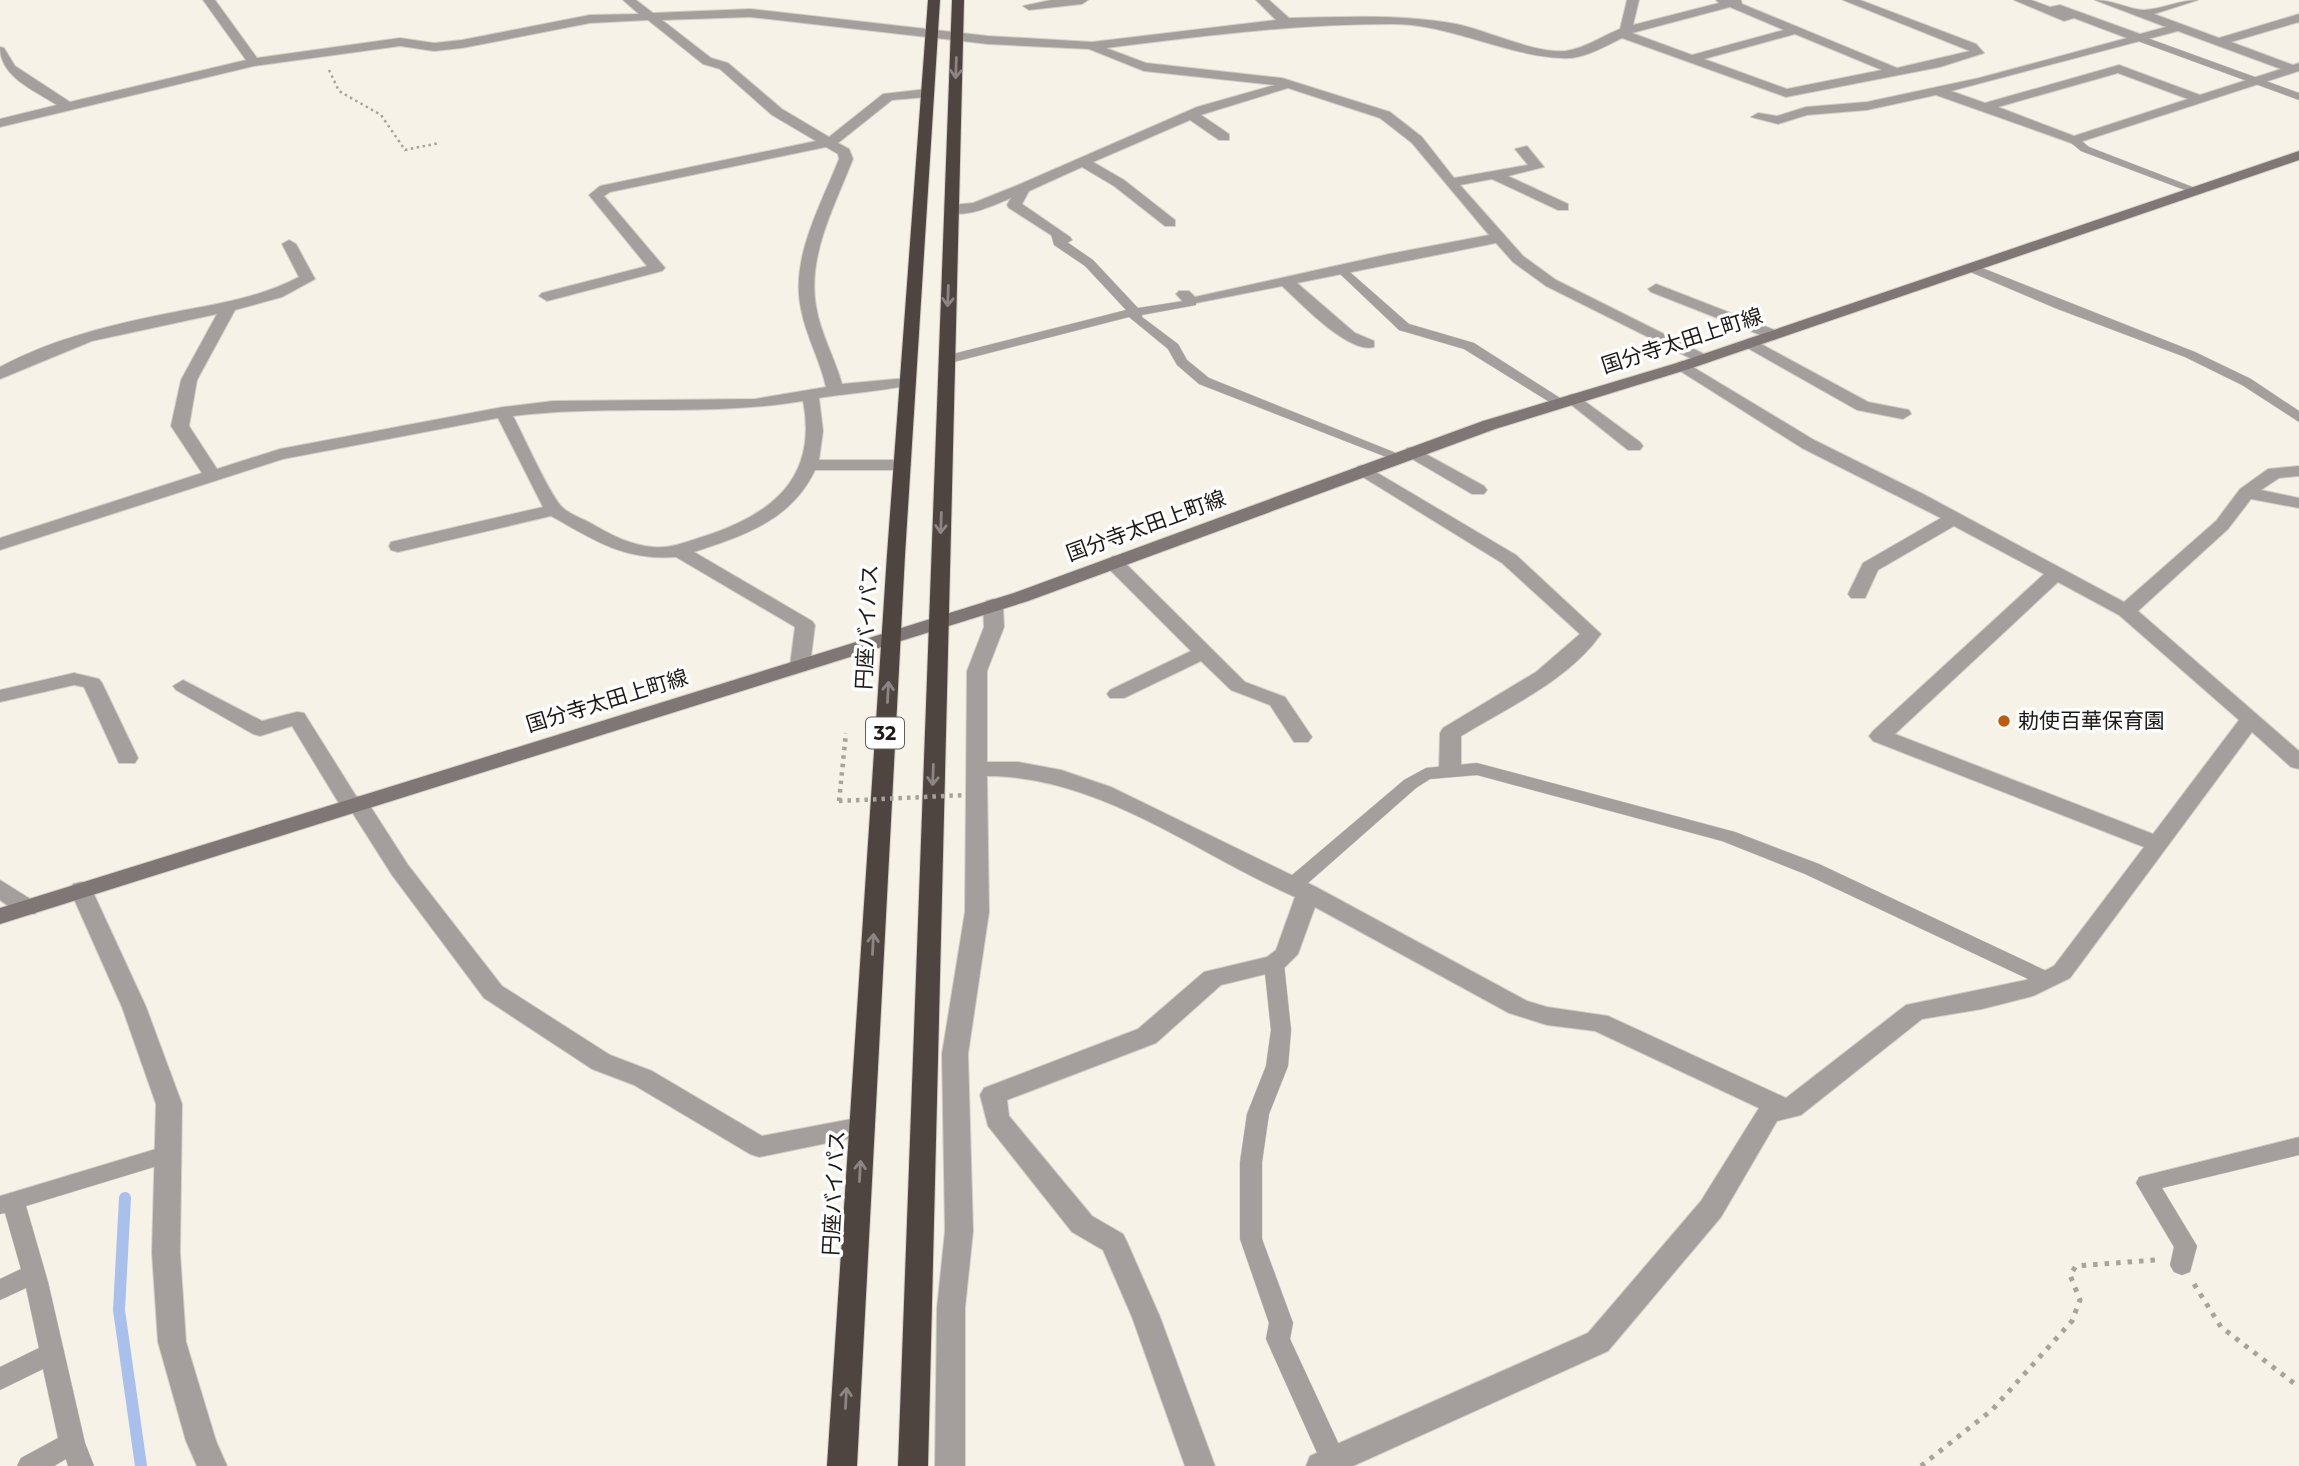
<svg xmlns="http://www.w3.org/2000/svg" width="2299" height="1466" font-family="Montserrat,'Noto Sans JP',sans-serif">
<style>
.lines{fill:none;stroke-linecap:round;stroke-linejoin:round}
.stream{stroke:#a9c0ed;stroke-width:12}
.lane-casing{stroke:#d3cfc6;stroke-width:1}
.street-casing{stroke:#d3cfc6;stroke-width:2}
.secondary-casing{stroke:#d3cfc6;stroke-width:2}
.highway-casing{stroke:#d3cfc6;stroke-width:2}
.path-far2{stroke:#a7a49b;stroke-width:2.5;stroke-dasharray:2.5 3.5;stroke-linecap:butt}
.path-far1{stroke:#a7a49b;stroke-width:4.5;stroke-dasharray:3.5 5;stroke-linecap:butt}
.path{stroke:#a7a49b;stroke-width:5;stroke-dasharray:4.5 7;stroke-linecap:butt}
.lane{fill:#a49f9d;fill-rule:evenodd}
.street{fill:#a49f9d;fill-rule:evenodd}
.secondary{fill:#7f7775;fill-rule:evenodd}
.highway{fill:#4e4440;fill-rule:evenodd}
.path-bridge{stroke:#a7a49b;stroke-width:4.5;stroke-dasharray:3.5 5;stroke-linecap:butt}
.oneway{stroke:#8c8583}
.poi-dot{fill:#bb5d0e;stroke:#fff;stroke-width:2.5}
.labels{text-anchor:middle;stroke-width:7;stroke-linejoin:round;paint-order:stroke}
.shield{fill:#fff;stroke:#605f5c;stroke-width:2}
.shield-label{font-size:19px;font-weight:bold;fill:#1c1a16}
.street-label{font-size:21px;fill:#1c1a16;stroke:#fff}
.poi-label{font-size:21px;fill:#1c1a16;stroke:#fff;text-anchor:start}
</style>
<rect width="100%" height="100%" fill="#f6f2e7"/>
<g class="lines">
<!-- stream -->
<polyline class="stream" points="125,1198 119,1310 141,1466"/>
<!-- lane casing -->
<g class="lane-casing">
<g id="lane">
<polygon points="2139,35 2299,93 2299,100 2135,40 2134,38"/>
<polygon points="2070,138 2078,138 2089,147 2203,191 2193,193 2081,151 2070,142"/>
<polygon points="1057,230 1063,234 1064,240 1093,260 1138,308 1196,299 1196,305 1142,315 1142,317 1178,344 1187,360 1209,378 1406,457 1404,460 1394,460 1199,384 1177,365 1168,349 1129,317 946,364 941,363 941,357 1126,310 1085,266 1054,245 1051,234"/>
<polygon points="1972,264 2195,352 2251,379 2299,411 2299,422 2242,385 2185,357 2055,308 1968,271 1966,268"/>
<polygon points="1343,266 1409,324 1474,343 1568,403 1561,407 1556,406 1464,349 1399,330 1339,273 1337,270"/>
<polygon points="1477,763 1735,832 1819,864 2055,975 2058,980 2055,985 2041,985 1805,874 1722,841 1477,775 1430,779 1416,788 1299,891 1285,891 1282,886 1285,881 1404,780 1426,768"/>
<polygon points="1274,957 1281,959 1284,964 1291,1030 1288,1066 1269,1114 1262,1162 1262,1239 1293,1323 1290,1339 1347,1462 1345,1466 1323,1466 1266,1339 1269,1323 1240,1239 1240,1162 1247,1114 1266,1066 1271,1030 1264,964 1267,959"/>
<polygon points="2299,1137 2299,1155 2162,1188 2197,1246 2190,1272 2182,1275 2174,1272 2170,1265 2174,1247 2136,1183 2139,1177"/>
<polygon points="169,1145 177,1148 180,1154 177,1160 26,1206 48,1282 85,1443 94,1466 68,1466 66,1459 54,1466 17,1466 21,1458 58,1438 43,1369 0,1390 0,1367 39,1348 26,1288 0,1300 0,1279 21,1269 5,1213 0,1214 0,1196"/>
</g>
</g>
<!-- street casing -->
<g class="street-casing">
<g id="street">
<path d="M203 0H215L257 58 400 38 434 43 462 40 590 15 639 14 623 0H636L653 13 750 9 988 36 1092 42 1276 20 1256 0H1269L1289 18C1345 17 1401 14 1456 24 1487 30 1534 54 1566 51 1586 48 1602 36 1620 29L1627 0H1639L1633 25 1719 3 1716 0H1741L1742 4 1897 68 1970 51 1843 0H1860L1976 44 1984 53 1940 67 1786 97 1622 38C1604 47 1582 60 1562 58 1502 55 1449 23 1389 24 1294 24 1201 36 1106 48L1146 63 1282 78 1390 112 1422 137 1454 178 1528 165 1515 149 1527 146 1544 167 1508 176 1568 204V210H1558L1492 179 1460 185 1523 256 1556 280 1708 356V362L1702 364 1546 286 1513 262 1496 243 1297 283 1355 333 1374 341V347C1348 354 1301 303 1282 286L1186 305 1176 294 1179 291H1189L1195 297 1389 254 1489 235 1412 143 1380 118 1288 88 1207 113 1201 115 1229 134V140H1219L1190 120 1093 162 1124 180 1175 220V226H1165L1114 186 1082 167 1029 191 1022 204 1070 237 1072 240 1065 244 1009 208 1007 205 1011 198C994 205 960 222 944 209L951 205 973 203 1018 185 1197 107 1275 85 1144 71 1089 49 988 44 750 17 662 20 711 58 728 63 782 109 829 137 883 94 927 89 933 93 927 97 892 100 838 143 849 149 853 159C835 205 807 256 816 306 820 333 835 358 842 384L907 378 915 383C910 388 834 395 819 398L823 431 819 460H902L911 465 902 470H815C791 521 744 535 694 552L812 621 815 625 810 665 800 671 790 665 795 627 676 557C624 561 594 540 551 516L398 552 391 550 389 546 391 542 543 507 498 418 283 459 0 550V538L202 473 171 426 181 380 217 314 92 341 0 379V367C54 338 114 324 175 312 217 304 259 298 299 277L282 244 289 240 296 244 315 279 282 297 235 310 197 380 189 426 217 469 280 449 503 407 553 401 755 399 826 387C820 360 806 336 801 309 790 258 821 205 839 159L838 154 826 147 610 192 604 196 665 268 662 271 547 301 539 296 542 293 647 266 589 195 600 186 816 141 772 115 720 69 703 64 648 20 590 23 462 48 434 51 400 46 254 66 0 127V119L57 105C34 90 0 77 0 47L4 48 15 66 70 102 246 60ZM1730 7 1784 30 1692 55 1632 33ZM1795 34 1882 70 1787 89 1704 59ZM803 401C818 478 772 514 705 536 688 541 671 549 653 547 631 545 613 536 594 525 584 519 568 514 561 506 548 491 524 437 513 416 610 404 707 417 803 401Z"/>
<polygon points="1051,0 1088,0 1082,4 1029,10 1023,6"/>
<path d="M2014 0H2031L2050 7 2060 5 2140 34 2166 27 2095 0C2113 0 2131 10 2144 10 2162 9 2179 0 2198 0L2154 14 2219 38 2299 14V22L2231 42 2293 65 2299 63V71L2074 144 1936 95 1867 110 1807 115 1778 124 1751 117 1758 113 1777 116 1806 107 1867 102 1979 78 2127 38 2074 18 2064 21ZM2178 31 2281 69 2200 95 2119 65 1985 103 1951 91ZM2118 73 2188 99 2074 136 1998 107Z"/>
<polygon points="1656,284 1780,332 1782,335 1774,340 1768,338 1651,292 1648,289"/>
<polygon points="1750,338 1868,402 1909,410 1911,414 1903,419 1857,410 1744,346 1742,343"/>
<path d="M1683 361 1814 440 1923 494 2124 602 2216 521 2240 489 2268 469 2299 466V476L2279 478 2261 490 2299 498V508L2251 499 2228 529 2138 611 2299 751V769L2291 767 2252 732 2070 978 2033 996 1982 1009 1922 1019 1801 1115 1777 1121 1721 1217 1608 1351 1353 1466H1306L1310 1456 1588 1333 1701 1201 1759 1108 1595 1031 1547 1025 1509 1013 1315 907 1298 954 1282 970 1221 985 1156 1043 1007 1100 1009 1116 1092 1216 1123 1234 1127 1242 1160 1317 1215 1466H1185L1132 1317 1103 1250 1072 1232 988 1126 980 1095 984 1088 1138 1029 1204 972 1267 957 1276 950 1295 897C1195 853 1100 776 987 776L989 912 968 1054 973 1231 965 1308V1466H935L937 1308 945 1231 942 1054 965 912 967 671 984 627 983 605 986 601 993 599 1003 605 1004 627 987 671V762H1018L1061 770 1111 787 1316 887 1527 1001 1547 1007 1608 1016 1786 1098 1906 1005 2026 980 2054 966 2144 847 1873 741 1869 736 1873 731 2044 574 1954 526 1878 570 1865 598H1851L1848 594 1863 563 1941 518 1802 448 1677 369V363ZM2058 582 2119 615 2239 720 2153 834 1895 734Z"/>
<polygon points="1575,394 1640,442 1643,446 1640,450 1628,450 1569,403 1567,399 1569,395"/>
<polygon points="1413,447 1484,486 1487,490 1484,494 1472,494 1407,456 1404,452 1407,448"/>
<path d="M1364 465 1516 555 1601 634C1568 681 1508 707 1461 736V771L1458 776H1442L1439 771 1440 733 1443 728 1536 672 1580 634 1502 563 1358 474 1355 470 1358 466Z"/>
<polygon points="1113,556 1120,558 1245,682 1285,697 1312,737 1308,742 1294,742 1270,705 1231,690 1201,661 1124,698 1110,698 1107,694 1110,690 1191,651 1106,566 1104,562"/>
<polygon points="74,673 99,679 102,683 138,758 135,763 119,763 84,687 74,685 0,702 0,690"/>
<polygon points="183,680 262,721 297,712 304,713 356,796 365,798 408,865 502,986 610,1055 652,1071 762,1136 862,1117 871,1120 875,1127 871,1134 759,1157 750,1154 634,1085 592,1069 484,998 392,875 352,812 343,810 292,726 260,736 253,734 176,690 173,686"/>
<polygon points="0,880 35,902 39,908 35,914 19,914 0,900"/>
<polygon points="81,882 89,884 92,890 146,1007 182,1104 180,1253 186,1342 216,1441 227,1466 197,1466 186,1441 158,1342 152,1253 156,1104 122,1007 70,890 73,884"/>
</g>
</g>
<!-- secondary casing -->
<g class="secondary-casing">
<polygon id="secondary" points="2299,151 2299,160 1689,369 1495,429 1028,601 0,924 0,908 1014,593 1483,421 1677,363"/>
</g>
<!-- highway casing -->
<g class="highway-casing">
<g id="highway">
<polygon points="928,0 940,0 905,555 857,1466 827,1466 887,555"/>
<polygon points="952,0 964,0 928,1466 898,1466"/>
</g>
</g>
<!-- path-far2 -->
<polyline class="path-far2" points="329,70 339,91 381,115 405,150 439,143"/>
<!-- path-far1 -->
<polyline class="path-far1" points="839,801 846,733"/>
<!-- path -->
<g class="path">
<polyline points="2194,1284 2221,1327 2299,1387"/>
<polyline points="1921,1466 1992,1410 2072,1321 2080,1300 2070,1275 2076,1266 2155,1260"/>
</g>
<!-- lane -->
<use href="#lane" class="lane"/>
<!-- street -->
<use href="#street" class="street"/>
<!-- secondary -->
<use href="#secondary" class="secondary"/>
<!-- highway -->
<use href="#highway" class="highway"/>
<!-- path-bridge -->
<polyline class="path-bridge" points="839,801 966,795"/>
</g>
<!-- one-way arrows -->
<defs><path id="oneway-shaft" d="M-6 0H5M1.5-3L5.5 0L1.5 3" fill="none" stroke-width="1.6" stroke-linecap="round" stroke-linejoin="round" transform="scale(1.75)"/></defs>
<g class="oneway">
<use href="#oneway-shaft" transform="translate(956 68) rotate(92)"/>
<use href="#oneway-shaft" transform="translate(948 296) rotate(92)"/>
<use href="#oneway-shaft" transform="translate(941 523) rotate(92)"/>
<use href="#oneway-shaft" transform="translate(888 692) rotate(-87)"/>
<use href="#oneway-shaft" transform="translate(933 775) rotate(92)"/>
<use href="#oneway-shaft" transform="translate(873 944) rotate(-87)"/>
<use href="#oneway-shaft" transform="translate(860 1171) rotate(-87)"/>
<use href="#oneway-shaft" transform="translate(846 1398) rotate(-87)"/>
</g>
<!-- markers -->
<circle class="poi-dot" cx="2004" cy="721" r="7"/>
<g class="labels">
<!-- shield labels -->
<rect class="shield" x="866" y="717.5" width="38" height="31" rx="5"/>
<g class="shield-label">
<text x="885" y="740">32</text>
</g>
<!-- street labels -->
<g class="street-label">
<text transform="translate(1682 341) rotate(-18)" y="7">国分寺太田上町線</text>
<text transform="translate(1146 526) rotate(-20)" y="7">国分寺太田上町線</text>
<text transform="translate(867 627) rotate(-87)" y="7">円座バイパス</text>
<text transform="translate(607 701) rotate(-17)" y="7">国分寺太田上町線</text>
<text transform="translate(834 1193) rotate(-87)" y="7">円座バイパス</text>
</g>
<!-- poi labels -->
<g class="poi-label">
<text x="2018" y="728">勅使百華保育園</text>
</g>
</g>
</svg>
